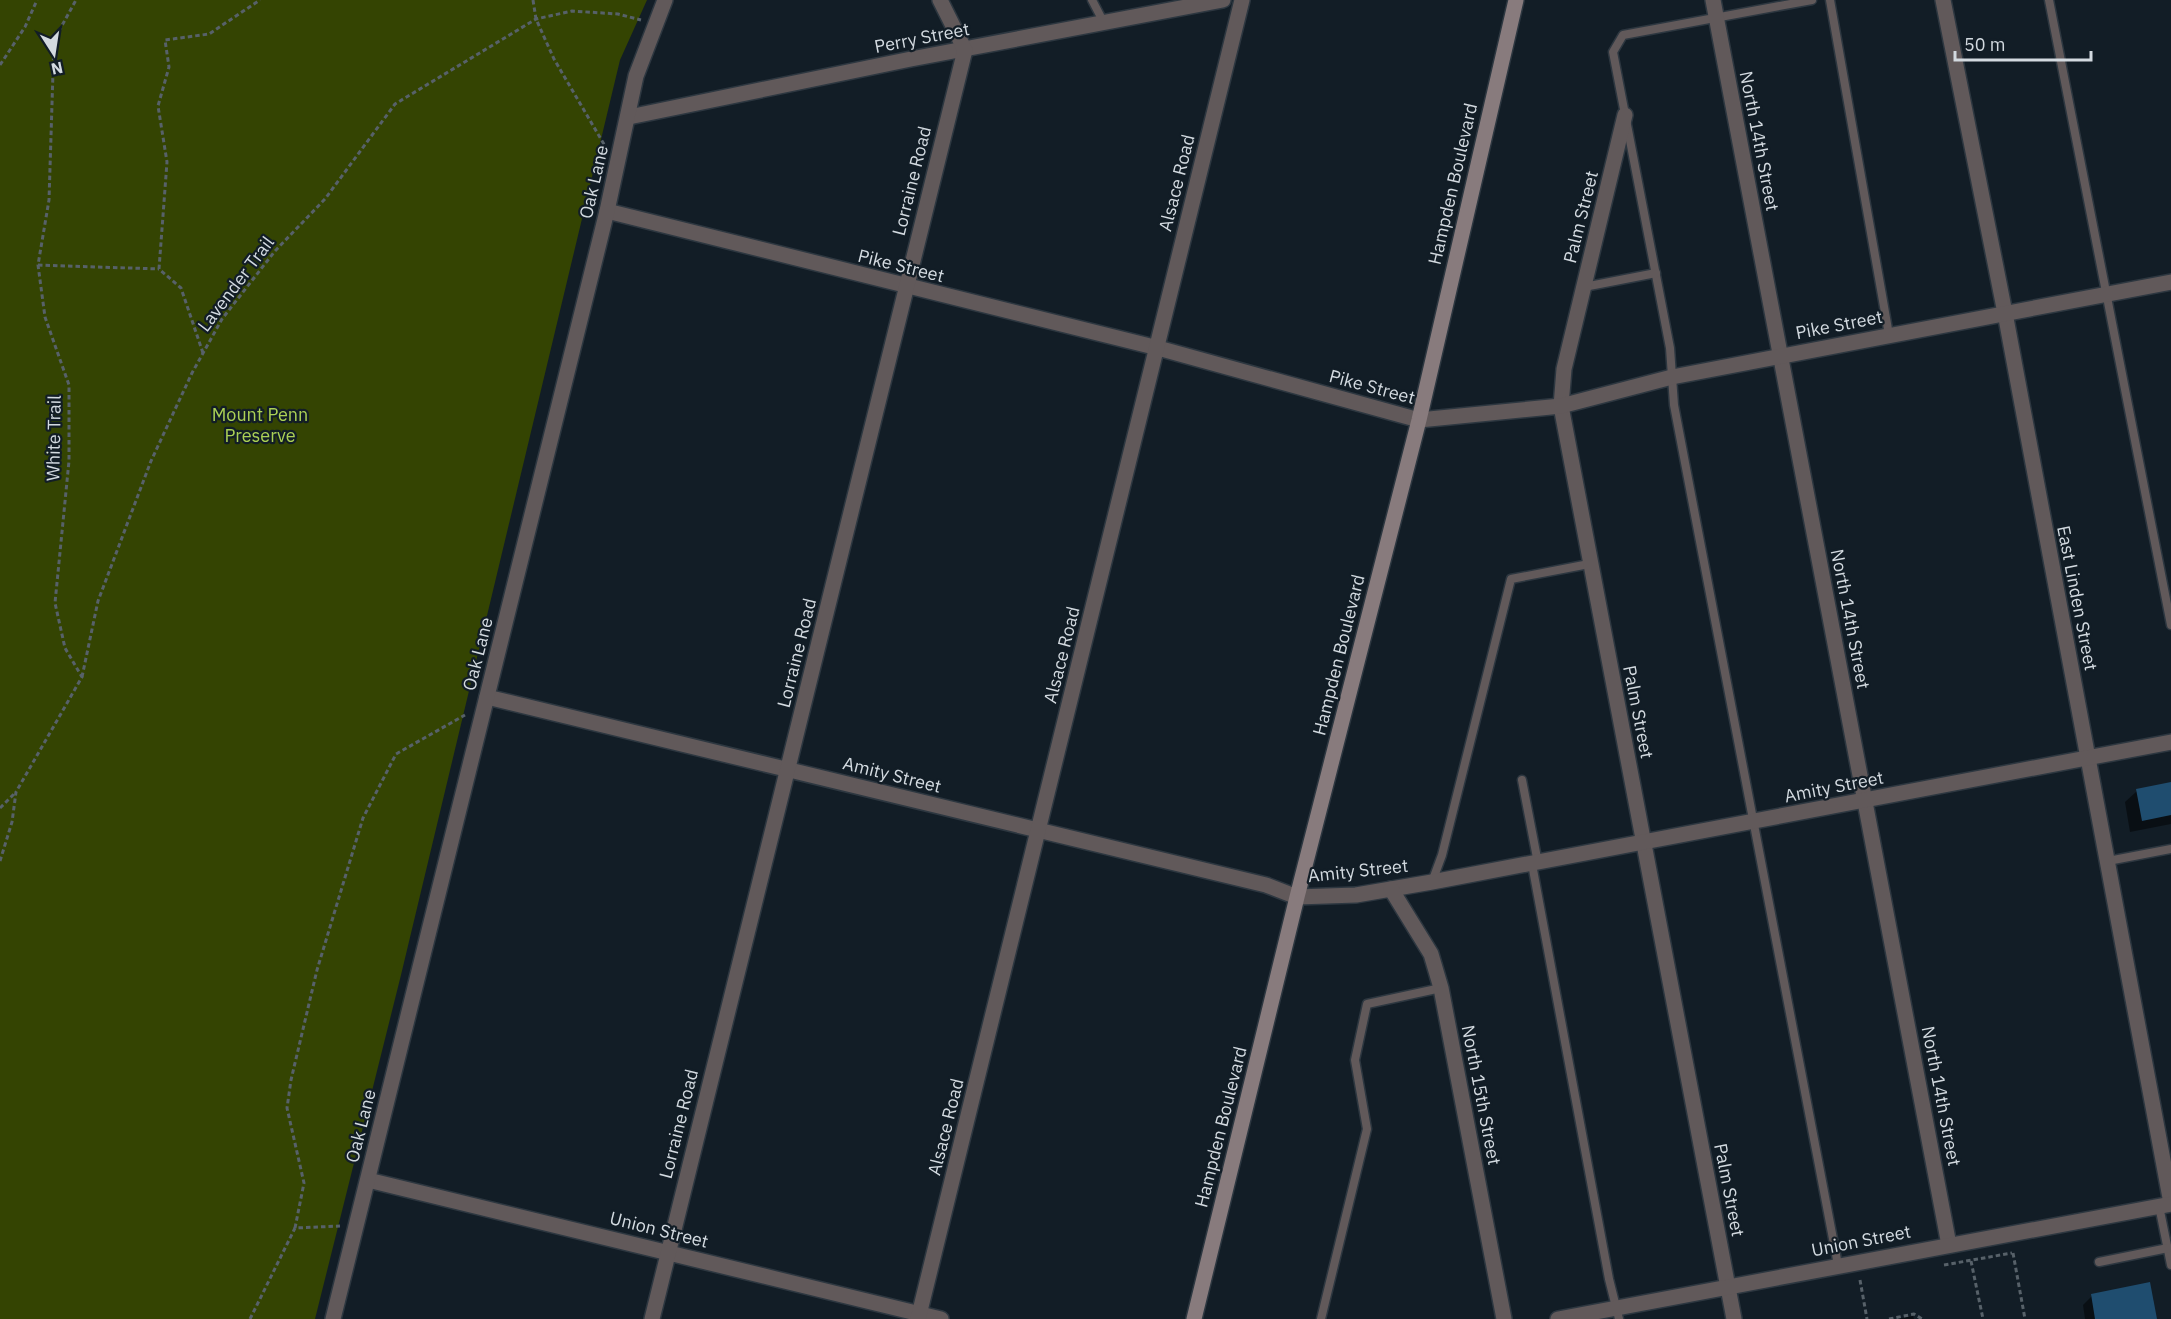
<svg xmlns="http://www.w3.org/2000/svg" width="2171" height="1319" font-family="'IBM Plex Sans',sans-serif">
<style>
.green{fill:#344402}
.shadow{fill:#0007}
.building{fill:#1f4d6f}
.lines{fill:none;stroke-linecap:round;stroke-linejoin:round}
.lane-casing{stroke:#2d3740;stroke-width:11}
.street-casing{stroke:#2d3740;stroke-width:18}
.secondary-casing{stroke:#2d3740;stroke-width:18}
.path{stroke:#576169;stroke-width:3;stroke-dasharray:4.5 3;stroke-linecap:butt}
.lane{stroke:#61595a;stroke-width:8}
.street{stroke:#61595a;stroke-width:15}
.secondary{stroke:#887b7d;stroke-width:15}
.labels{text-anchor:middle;stroke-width:4.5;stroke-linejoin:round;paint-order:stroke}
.street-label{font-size:18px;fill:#d3dae0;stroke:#121d26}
.park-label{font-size:18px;fill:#acd155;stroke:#121d26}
</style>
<rect width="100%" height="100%" fill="#121d26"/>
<!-- green -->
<polygon class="green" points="0,0 647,0 620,60 401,975 315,1319 0,1319"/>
<!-- shadow -->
<g class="shadow">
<polygon points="2171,784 2171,824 2130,832 2125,802 2137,791"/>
<polygon points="2092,1296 2156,1319 2085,1319 2083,1305"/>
<polygon points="1913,1316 1914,1319 1897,1319"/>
</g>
<!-- building -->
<g class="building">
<polygon points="2171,782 2171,815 2142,821 2136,789"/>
<polygon points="2150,1282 2157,1319 2095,1319 2091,1294"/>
</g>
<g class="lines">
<!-- lane casing -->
<g class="lane-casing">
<g id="lane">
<polyline points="1092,0 1104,23"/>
<polyline points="1812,0 1623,35 1613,52 1670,348 1674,405 1838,1265"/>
<polyline points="1830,0 1889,335"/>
<polyline points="2049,0 2171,625"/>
<polyline points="1584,287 1656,273"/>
<polyline points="1522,780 1538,863"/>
<polyline points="2108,861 2171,849"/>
<polyline points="1532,864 1609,1279 1619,1319"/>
<polyline points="1432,882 1442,855 1511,579 1589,564"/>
<polyline points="2159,1206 2171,1265"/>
<polyline points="2099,1262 2168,1248"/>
<polyline points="1321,1319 1367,1129 1355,1060 1367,1004 1441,988"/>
</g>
</g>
<!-- street casing -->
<g class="street-casing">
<g id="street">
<polyline points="1713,0 1949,1245"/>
<polyline points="1943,0 2005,313 2171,1203"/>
<polyline points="1625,115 1564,369 1561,406 1734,1319"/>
<polyline points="629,117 911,59 1223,0"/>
<polyline points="607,211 1158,348 1419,420 1561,406 1672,377 2171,282"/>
<polyline points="487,697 1266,885 1297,897 1356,895 1432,882 2171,742"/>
<polyline points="1391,889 1431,954 1441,988 1504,1319"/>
<polyline points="368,1180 941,1319"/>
<polyline points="333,1319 607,211 636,76 665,0"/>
<polyline points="652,1319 965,50 940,0"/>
<polyline points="918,1319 1242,0"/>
<polyline points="1558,1319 2171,1204"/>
</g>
</g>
<!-- secondary casing -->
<g class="secondary-casing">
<polyline id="secondary" points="1194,1319 1297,897 1419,420 1516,0"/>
</g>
<!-- path -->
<g class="path">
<polyline points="533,0 536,19 554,59 605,146"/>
<polyline points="0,65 25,27 37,0"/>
<polyline points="38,265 159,269"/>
<polyline points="203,353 181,288 159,269 167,162 158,106 169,67 165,40 209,34 260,0"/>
<polyline points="82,677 98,601 151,461 192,373 222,319 275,251 325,199 395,104 536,19 572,11 618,14 641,20"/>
<polyline points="0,808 16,792"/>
<polyline points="0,861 12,822 16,792 82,677 65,648 55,603 69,461 69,385 45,317 38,265 49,200 54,40 76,0"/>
<polyline points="295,1228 304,1183 287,1108 291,1080 317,970 363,818 396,754 465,715"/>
<polyline points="2013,1253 2025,1319"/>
<polyline points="1971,1261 1983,1319"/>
<polyline points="1944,1265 2012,1253"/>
<polyline points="1860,1280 1867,1319"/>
<polyline points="250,1319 295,1228 340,1226"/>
<polyline points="1889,1319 1914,1314 1922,1319"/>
</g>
<!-- lane -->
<use href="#lane" class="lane"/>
<!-- street -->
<use href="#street" class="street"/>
<!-- secondary -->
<use href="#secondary" class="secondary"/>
</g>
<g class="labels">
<!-- street labels -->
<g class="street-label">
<text transform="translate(922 38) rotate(-11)" y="6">Perry Street</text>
<text transform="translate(1759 141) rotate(79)" y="6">North 14th Street</text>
<text transform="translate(912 181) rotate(-76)" y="6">Lorraine Road</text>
<text transform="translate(594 182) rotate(-77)" y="6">Oak Lane</text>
<text transform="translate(1177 183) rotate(-76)" y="6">Alsace Road</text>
<text transform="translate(1453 184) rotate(-77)" y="6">Hampden Boulevard</text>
<text transform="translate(1581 217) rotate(-76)" y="6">Palm Street</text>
<text transform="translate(901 266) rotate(14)" y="6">Pike Street</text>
<text transform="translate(236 284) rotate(-53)" y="6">Lavender Trail</text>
<text transform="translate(1839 325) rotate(-11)" y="6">Pike Street</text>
<text transform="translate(1372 387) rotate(15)" y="6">Pike Street</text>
<text transform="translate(54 438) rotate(-89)" y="6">White Trail</text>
<text transform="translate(2077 598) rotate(79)" y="6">East Linden Street</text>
<text transform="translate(1850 619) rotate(79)" y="6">North 14th Street</text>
<text transform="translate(797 653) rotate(-76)" y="6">Lorraine Road</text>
<text transform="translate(478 654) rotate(-76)" y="6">Oak Lane</text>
<text transform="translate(1062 655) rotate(-76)" y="6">Alsace Road</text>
<text transform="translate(1339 655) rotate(-76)" y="6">Hampden Boulevard</text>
<text transform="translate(1638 712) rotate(79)" y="6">Palm Street</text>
<text transform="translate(892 775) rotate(14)" y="6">Amity Street</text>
<text transform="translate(1834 787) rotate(-11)" y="6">Amity Street</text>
<text transform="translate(1358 871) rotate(-6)" y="6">Amity Street</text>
<text transform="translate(1481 1095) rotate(79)" y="6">North 15th Street</text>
<text transform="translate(1941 1096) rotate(79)" y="6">North 14th Street</text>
<text transform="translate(679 1124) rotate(-76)" y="6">Lorraine Road</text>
<text transform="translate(361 1126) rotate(-76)" y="6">Oak Lane</text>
<text transform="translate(946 1127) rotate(-76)" y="6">Alsace Road</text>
<text transform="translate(1221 1127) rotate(-76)" y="6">Hampden Boulevard</text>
<text transform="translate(1729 1190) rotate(79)" y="6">Palm Street</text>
<text transform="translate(659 1230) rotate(14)" y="6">Union Street</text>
<text transform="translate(1861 1241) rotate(-11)" y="6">Union Street</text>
</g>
<!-- park labels -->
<g class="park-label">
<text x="260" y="421">Mount Penn<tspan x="260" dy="21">Preserve</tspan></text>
</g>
</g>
<!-- north arrow -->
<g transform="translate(54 54) rotate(168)" stroke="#121d26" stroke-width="4.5" paint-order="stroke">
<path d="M0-4.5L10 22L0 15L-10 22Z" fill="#d3dae0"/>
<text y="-9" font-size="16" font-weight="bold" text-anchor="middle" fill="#d3dae0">N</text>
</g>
<!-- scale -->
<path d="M1955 51v9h136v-9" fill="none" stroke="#d3dae0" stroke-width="3"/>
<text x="1964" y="51" font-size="18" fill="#d3dae0" stroke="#121d26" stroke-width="4.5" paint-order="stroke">50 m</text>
</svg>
